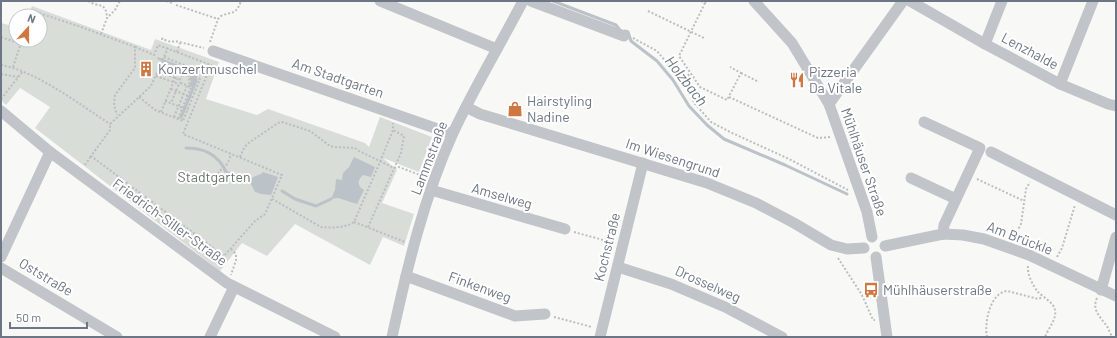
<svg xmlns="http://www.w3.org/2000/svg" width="1117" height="338" font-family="Barlow,sans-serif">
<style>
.green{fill:#d8ddd7}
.water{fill:#bbc2c8}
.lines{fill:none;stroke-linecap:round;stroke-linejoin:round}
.stream{stroke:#bbc2c8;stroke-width:3}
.path{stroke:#bbbdc0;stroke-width:2;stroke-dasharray:2 2;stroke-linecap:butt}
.minor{stroke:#c1c4c8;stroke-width:11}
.labels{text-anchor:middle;stroke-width:4;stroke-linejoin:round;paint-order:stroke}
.street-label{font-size:14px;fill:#6c7684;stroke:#fff}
.poi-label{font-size:14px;fill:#6c7684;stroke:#fff;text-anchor:start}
.park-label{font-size:14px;fill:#676;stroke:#fff}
.water-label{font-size:15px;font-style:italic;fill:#67757f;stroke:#fff}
</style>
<rect width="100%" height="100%" fill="#f8f9f7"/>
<!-- green -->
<polygon class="green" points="32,6 151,50 155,39 219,62 206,99 257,115 268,109 365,143 369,147 380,117 432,137 419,172 383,158 397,170 382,203 414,214 404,246 383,237 370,265 295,224 267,256 242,243 220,271 35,128 50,107 20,88 6,105 1,100 1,23 16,27 16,40 40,40 40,16 28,16"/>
<!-- water -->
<g class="water">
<polygon points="158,57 194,71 195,76 198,80 182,119 179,118 192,87 189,86 191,82 189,75 184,73 185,70 157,59"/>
<path d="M354 157 375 167 371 177 363 175C357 180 357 186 364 190L357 204 338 198 331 199 335 190 336 179 342 180 343 173 349 167Z"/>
<polygon points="263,172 278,177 271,195 261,194 255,192 250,182 251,178 261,174"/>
</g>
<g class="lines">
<!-- stream -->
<g class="stream">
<polyline points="553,1 616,25 619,29"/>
<polyline points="625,31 628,32 631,41 657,61 673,80 689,106 707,125 724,139 785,165 847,194"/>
<path d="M186 148C197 148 210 151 218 160 222 163 224 169 227 173L250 179"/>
<polyline points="282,191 295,199 316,206 331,199"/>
</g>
<!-- path -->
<g class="path">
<path d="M88 1C99 8 106 1 107 18"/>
<polyline points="166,1 172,3"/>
<polyline points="701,1 705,3 706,1"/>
<polyline points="705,3 679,56 700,87 727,100 741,73 730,67"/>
<polyline points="176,5 218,19"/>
<polyline points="648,11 704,38"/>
<polyline points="31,16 33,11 81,27 135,47 135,68 115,95 114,105 117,115"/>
<polyline points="101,34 107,18 115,10 120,1"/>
<polyline points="1,37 21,44"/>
<polyline points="163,38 162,39 171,42 175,41 204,48"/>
<polyline points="633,38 657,51 681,80 695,104 711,122 730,132 789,159 848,190"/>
<path d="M210 42 218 19 221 16C233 11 236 15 241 1"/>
<polyline points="135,47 154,55 158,45 211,65 183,134 282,175 265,214 255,221 224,256 91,156 110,130 110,124 151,86 168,48"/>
<polyline points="177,52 180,43"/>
<polyline points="164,57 196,70 196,76 200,79 183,121"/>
<polyline points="162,62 184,71 180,80 181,83 179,84 171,103"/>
<path d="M1 65C36 71 79 104 110 124"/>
<polyline points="13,67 22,40"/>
<polyline points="158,71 180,80"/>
<polyline points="741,73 759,82"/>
<polyline points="1,74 18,77"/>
<polyline points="183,74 188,76 190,82 188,86"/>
<polyline points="156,76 179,84"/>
<polyline points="681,80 690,74"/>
<polyline points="171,89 193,98"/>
<polyline points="139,97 155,110 183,121"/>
<polyline points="729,97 818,138 831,137"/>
<polyline points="1,99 23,71"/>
<polyline points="165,101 188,110"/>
<polyline points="161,112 181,64"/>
<polyline points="174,117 187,86"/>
<polyline points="178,119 191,87 181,83"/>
<polyline points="240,157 243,150 247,144 278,123 282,122 310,131 330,146 334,147 355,148 359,151 394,168 399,167 425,177"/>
<polyline points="85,165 91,156"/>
<path d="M218 174C220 169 224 168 227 164 229 161 230 157 231 154"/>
<polyline points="977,179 1024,201"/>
<path d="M272 199 321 227C332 228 345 228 354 222L380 162 393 130V123"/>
<polyline points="354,222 405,242"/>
<polyline points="368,227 401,153 404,136 393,130"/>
<polyline points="574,232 614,243"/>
<polyline points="1013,239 1021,224 1026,189 1030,182"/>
<polyline points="231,249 236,254 236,260 231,275"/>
<polyline points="1057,257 1062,248 1075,205"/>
<polyline points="838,258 862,295 873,320 875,320"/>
<path d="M1028 266C1027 274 1033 286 1038 292 1043 297 1054 303 1055 310 1057 319 1048 329 1045 337"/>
<path d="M1097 298C1091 311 1102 318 1108 328 1109 331 1111 334 1112 337"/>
<polyline points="554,317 592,327"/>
<path d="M987 337C984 323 990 293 1007 291L1038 299 1043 297"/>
</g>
<!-- minor -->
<g class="minor">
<polyline points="380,1 497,49"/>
<polyline points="531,1 624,36"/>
<polyline points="754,1 792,43 829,104 867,212 872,237"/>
<polyline points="910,1 985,44 1060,84 1108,104 1116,106"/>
<polyline points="985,44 1002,1"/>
<polyline points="213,51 452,134"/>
<polyline points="1060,84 1093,1"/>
<polyline points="829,104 903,1"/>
<polyline points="466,107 480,114 707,183 756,203 794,223 831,245 847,249 864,248"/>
<polyline points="1,111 50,152 227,283 335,337"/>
<polyline points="924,122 980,148 944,225 943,234"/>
<polyline points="991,152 1116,215"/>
<polyline points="911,178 956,199"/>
<polyline points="431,190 565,229"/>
<polyline points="885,246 943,234 963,235 984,239 1029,255 1116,296"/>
<polyline points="1,257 50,152"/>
<polyline points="876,257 887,337"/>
<polyline points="618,267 671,284 725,307 782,337"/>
<polyline points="1,268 117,337"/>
<polyline points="406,276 515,316 545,314"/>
<polyline points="1101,290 1116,237"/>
<polyline points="210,337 234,287"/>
<path d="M392 337C407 268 424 197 453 133 474 88 500 45 523 1"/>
<polyline points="600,337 643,163"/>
</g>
</g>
<!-- icons -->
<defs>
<g id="building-bare" transform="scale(1.2)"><path d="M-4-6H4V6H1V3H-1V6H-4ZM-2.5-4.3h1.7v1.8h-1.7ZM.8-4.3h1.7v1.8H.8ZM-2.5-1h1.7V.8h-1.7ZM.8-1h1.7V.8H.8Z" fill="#ce7741" stroke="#fff" stroke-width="2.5" paint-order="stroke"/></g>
<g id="restaurant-bare" transform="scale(1.2)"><path d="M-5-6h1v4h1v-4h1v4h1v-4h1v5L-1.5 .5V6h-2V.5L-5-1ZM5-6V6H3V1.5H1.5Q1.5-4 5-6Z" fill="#ce7741" stroke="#fff" stroke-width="2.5" paint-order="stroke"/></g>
<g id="shop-bare" transform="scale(1.2)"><path d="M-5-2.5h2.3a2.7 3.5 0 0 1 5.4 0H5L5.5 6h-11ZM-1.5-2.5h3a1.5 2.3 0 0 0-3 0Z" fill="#ce7741" stroke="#fff" stroke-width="2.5" paint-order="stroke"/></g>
<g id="bus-bare" transform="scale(1.2)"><path d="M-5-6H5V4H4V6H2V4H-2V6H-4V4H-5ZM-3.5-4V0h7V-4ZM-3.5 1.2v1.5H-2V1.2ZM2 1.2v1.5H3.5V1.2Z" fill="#ce7741" stroke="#fff" stroke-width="2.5" paint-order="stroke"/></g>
</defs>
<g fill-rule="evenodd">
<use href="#building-bare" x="146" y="69"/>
<use href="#restaurant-bare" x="797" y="80"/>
<use href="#shop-bare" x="515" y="109"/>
<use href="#bus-bare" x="871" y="290"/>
</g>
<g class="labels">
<!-- street labels -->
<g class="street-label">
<text transform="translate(1030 51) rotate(28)" y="5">Lenzhalde</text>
<text transform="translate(338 78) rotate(19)" y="5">Am Stadtgarten</text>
<text transform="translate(429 158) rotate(-69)" y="5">Lammstraße</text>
<text transform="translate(673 158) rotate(18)" y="5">Im Wiesengrund</text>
<text transform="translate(864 162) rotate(71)" y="5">Mühlhäuser Straße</text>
<text transform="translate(502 196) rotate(16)" y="5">Amselweg</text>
<text transform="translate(170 222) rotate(36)" y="5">Friedrich-Siller-Straße</text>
<text transform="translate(1020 238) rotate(21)" y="5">Am Brückle</text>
<text transform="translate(607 247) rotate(-76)" y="5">Kochstraße</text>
<text transform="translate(46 277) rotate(31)" y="5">Oststraße</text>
<text transform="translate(708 284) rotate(24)" y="5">Drosselweg</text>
<text transform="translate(480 287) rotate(20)" y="5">Finkenweg</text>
</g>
<!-- poi labels -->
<g class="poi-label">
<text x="158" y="74">Konzertmuschel</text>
<text x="809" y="77">Pizzeria<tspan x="809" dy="16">Da Vitale</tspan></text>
<text x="527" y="106">Hairstyling<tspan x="527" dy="16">Nadine</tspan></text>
<text x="883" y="295">Mühlhäuserstraße</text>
</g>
<!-- park labels -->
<g class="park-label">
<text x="214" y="182">Stadtgarten</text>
</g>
<!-- water labels -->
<g class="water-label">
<text transform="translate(686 81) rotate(52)" y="5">Holzbach</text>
</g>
</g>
<!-- border -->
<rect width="1117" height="338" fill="none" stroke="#6c7684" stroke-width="4"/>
<!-- north arrow -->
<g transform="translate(28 28) rotate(21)"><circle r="19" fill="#ffffff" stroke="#c4c8ce"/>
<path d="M0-3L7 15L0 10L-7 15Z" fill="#ce7741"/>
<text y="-6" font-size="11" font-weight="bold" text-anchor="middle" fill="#6c7684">N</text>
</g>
<!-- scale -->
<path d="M10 322v6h77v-6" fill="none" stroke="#6c7684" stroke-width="2"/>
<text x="16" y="322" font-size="12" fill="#6c7684" stroke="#ffffff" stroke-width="3" paint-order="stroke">50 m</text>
</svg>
